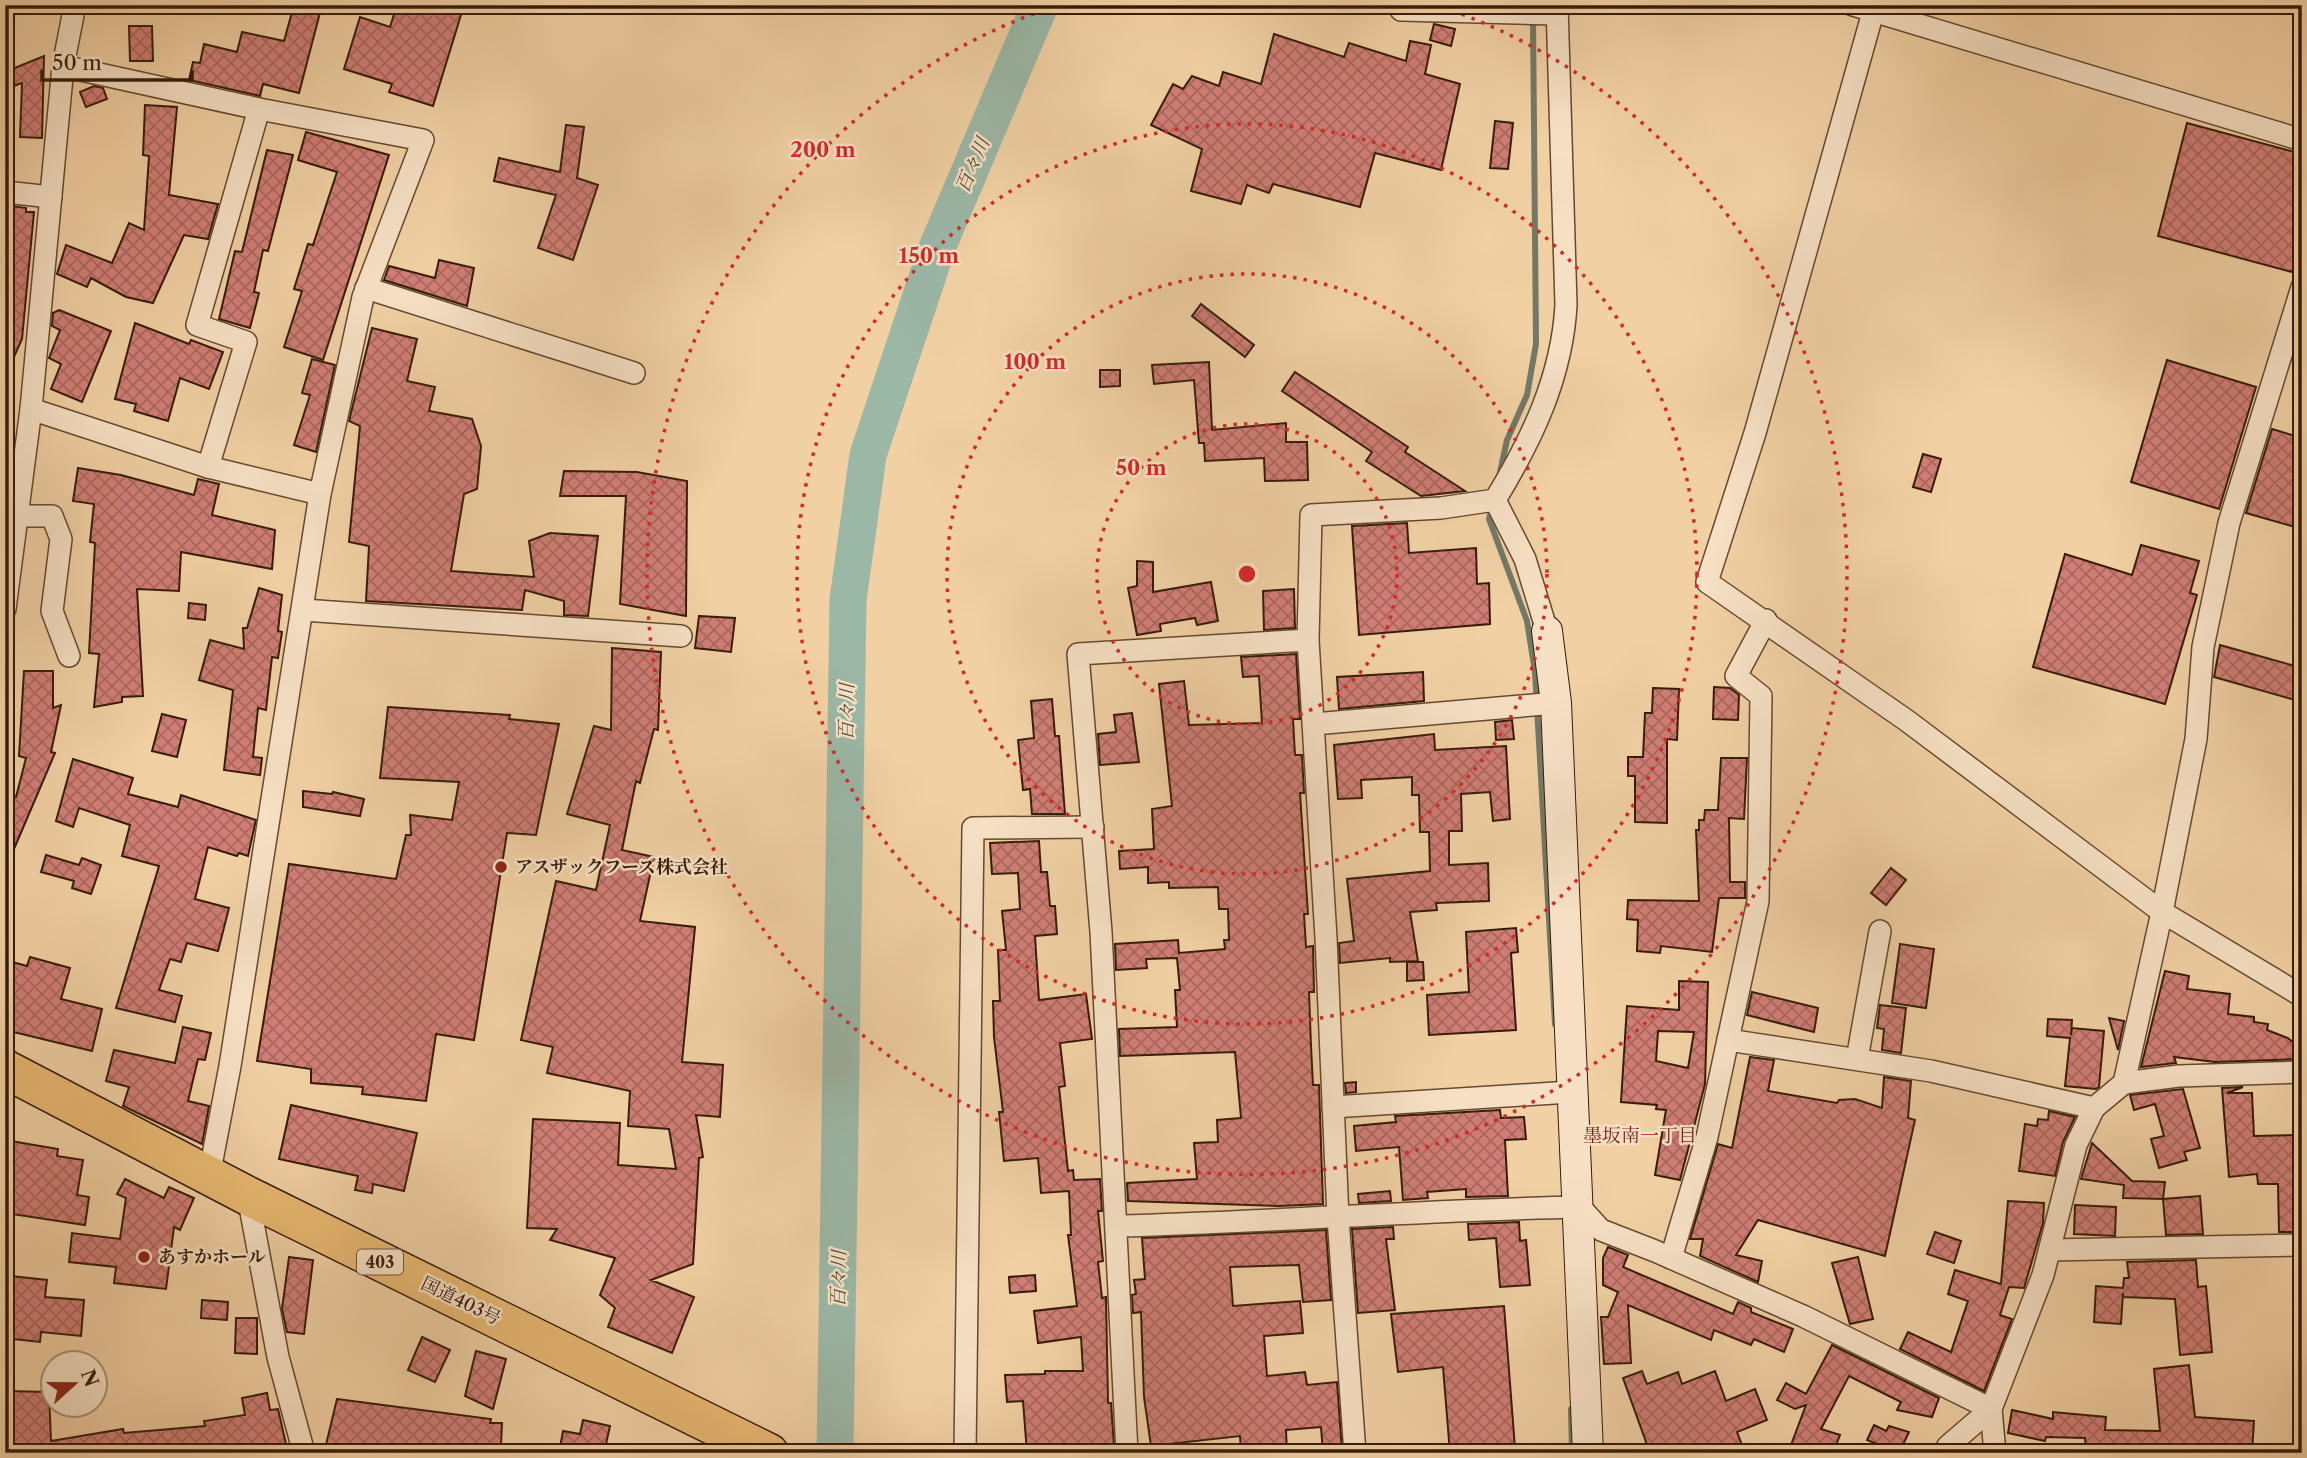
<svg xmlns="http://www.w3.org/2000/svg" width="2307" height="1458" font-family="'Libre Caslon Text','Noto Serif JP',serif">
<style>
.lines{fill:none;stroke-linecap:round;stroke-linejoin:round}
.stream{stroke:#737968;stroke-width:6}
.river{stroke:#9bb7a6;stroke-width:37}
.building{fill:url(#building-cross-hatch);stroke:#361c0a;stroke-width:2;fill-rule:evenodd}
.street-casing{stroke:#654930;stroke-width:24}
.secondary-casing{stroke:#361c0a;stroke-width:32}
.highway-casing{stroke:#361c0a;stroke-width:41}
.street{stroke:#f6e0c4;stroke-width:21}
.secondary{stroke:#f6e0c4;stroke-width:30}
.highway{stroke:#e8b872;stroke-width:38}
.ring{fill:none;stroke:#d62828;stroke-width:3.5;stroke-dasharray:3.5 7}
.poi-dot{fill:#8f2418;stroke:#f6e0c4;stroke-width:2.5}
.labels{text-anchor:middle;stroke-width:5;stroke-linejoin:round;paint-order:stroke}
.shield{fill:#f6e0c4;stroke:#705742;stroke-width:2}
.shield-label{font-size:16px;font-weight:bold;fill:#361c0a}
.poi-label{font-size:18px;font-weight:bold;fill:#361c0a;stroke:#f6e0c4;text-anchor:start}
.street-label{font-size:18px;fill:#361c0a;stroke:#f6e0c4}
.water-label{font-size:19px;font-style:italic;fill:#544a39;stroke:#f6e0c4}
.neighbourhood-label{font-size:19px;fill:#7a1f14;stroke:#f6e0c4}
.centre{fill:#d62828;stroke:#f6e0c4;stroke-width:3.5}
.ring-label{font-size:21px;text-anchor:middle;font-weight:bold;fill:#d62828;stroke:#f6e0c4;stroke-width:5;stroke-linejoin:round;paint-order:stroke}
</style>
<defs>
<pattern id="building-cross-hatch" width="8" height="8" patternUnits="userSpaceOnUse" patternTransform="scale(1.75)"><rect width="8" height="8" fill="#d07e75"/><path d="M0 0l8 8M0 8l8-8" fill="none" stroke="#aa665e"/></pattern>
</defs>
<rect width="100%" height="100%" fill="#f1d0a4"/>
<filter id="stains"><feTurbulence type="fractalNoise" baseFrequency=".00286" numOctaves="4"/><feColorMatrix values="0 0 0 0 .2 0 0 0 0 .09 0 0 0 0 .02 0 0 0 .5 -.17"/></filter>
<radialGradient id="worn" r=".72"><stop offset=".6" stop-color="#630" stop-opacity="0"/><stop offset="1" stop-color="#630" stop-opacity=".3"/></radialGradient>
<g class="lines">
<!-- stream -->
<g class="stream">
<polyline points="1499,477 1507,440 1527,395 1536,344 1533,18"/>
<polyline points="1492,508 1489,519 1527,621 1535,672 1555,1024"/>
<polyline points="1571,1409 1572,1453"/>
</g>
<!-- river -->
<polyline class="river" points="835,1453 848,600 868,455 937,248 1040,5"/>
</g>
<!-- building -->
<g class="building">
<polygon points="294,5 322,5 299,93 263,84 260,96 189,80 193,62 200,63 204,44 237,52 242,32 284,41"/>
<polygon points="397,5 464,5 433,106 389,92 392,84 344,69 360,17 390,27"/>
<polygon points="1434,24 1455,29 1451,46 1430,40"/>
<polygon points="129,26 152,26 153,61 130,61"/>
<polygon points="1274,34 1344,57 1349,43 1406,61 1410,41 1431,45 1425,74 1460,84 1441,170 1375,153 1360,207 1273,184 1269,193 1247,185 1241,204 1191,191 1202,149 1151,125 1173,84 1183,89 1192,76 1219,86 1223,72 1261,84"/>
<polygon points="44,56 42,138 20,137 22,83 5,89 5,72"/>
<polygon points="94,86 103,88 107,99 86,107 80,92"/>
<polygon points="145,105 177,107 169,195 218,204 208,239 184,235 153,303 126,297 91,278 87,287 57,274 66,245 112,263 129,223 144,230 149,156 143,155"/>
<polygon points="1495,121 1513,123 1508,169 1490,168"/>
<polygon points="2187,123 2302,154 2302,236 2292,272 2158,236"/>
<polygon points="566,125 584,127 577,178 598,185 573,260 538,248 556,195 494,181 499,158 560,172"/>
<polygon points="306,132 389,155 323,360 284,347 302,291 294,289 308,244 313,245 337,172 298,160"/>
<polygon points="267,150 293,155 268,251 263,250 254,292 259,293 250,328 219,319 235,251 242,252"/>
<polygon points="5,205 26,208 26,212 34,212 22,339 5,377"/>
<polygon points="439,260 474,268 467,306 384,280 389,266 435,278"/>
<polygon points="1201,304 1254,345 1245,357 1192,316"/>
<polygon points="59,310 111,331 82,402 51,389 61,364 49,358 60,330 52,326 53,313"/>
<polygon points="135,323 189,344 191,340 223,352 209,389 180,378 168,421 134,411 136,404 115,399"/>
<polygon points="372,328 417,339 407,381 435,387 429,411 472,419 481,446 477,489 464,494 451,571 534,577 529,541 550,533 598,536 588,616 564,615 564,601 525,590 522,610 366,601 369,546 349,542 360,426 349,421"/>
<polygon points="312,359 335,365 316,452 294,445 310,395 302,393"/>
<polygon points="2167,360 2256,387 2219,509 2131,482"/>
<polygon points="1209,362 1212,430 1286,423 1286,442 1307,442 1308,480 1265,481 1264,458 1205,461 1204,443 1199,443 1194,380 1154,384 1152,365"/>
<polygon points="1100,370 1120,370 1120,386 1100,387"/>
<polygon points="1295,372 1408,447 1405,452 1465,491 1421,496 1366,461 1372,452 1282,391"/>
<polygon points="2272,429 2302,438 2302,529 2246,513"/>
<polygon points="1923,454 1941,459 1931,492 1913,487"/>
<polygon points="78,468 121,475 194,495 198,479 219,484 212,515 275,530 272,569 181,552 179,591 137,589 143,696 122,697 122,702 94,707 99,654 89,653 95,543 90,542 94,504 73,501"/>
<polygon points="564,471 637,472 687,481 686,616 620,604 626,496 560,496"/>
<polygon points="1407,523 1409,553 1476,548 1477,584 1489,583 1490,624 1359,635 1352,526"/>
<polygon points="2141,545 2199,561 2190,593 2197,595 2165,704 2033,667 2065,554 2132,575"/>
<polygon points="1137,561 1153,562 1153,592 1211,582 1218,621 1197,625 1195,618 1160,624 1161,631 1137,635 1128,588 1137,586"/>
<polygon points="259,588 282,595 278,631 282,632 278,658 272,657 266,710 258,708 253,757 262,758 260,775 224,770 233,690 199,680 210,640 244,649 243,628 247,628"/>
<polygon points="1294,589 1295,628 1264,630 1263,591"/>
<polygon points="189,603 206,605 205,620 188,618"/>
<polygon points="699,616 735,618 731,652 695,648"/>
<polygon points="2220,645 2302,668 2302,702 2214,677"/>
<polygon points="612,648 661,652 658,730 654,729 640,783 636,781 622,850 654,857 640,921 695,927 682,1062 723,1065 720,1117 696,1115 703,1157 699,1158 693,1264 651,1280 694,1297 672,1353 608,1327 615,1308 600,1295 615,1258 550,1240 557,1229 527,1228 533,1119 620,1123 618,1165 676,1169 669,1129 628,1126 630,1091 547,1073 553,1047 521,1040 556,881 596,890 610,825 567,814 594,726 611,730"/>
<polygon points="1296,654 1300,719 1293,719 1295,755 1302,755 1304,793 1300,793 1308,914 1304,914 1306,947 1313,946 1314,992 1309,992 1311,1046 1313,1085 1319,1085 1323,1204 1279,1206 1128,1201 1127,1183 1197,1179 1194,1143 1218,1142 1217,1120 1241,1118 1235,1052 1120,1056 1119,1029 1177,1027 1175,990 1180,990 1177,958 1146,959 1147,968 1116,970 1115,944 1178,940 1179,953 1225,949 1224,940 1229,940 1228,909 1219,909 1218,887 1169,888 1169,882 1148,883 1148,867 1120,869 1119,851 1154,849 1152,809 1172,806 1159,684 1184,681 1189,725 1262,723 1259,676 1243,677 1241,657"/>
<polygon points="24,671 53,671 53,708 61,705 51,752 55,753 5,870 5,794 16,797 26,758 19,756"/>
<polygon points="1423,672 1424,701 1339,709 1337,677"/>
<polygon points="1714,687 1730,688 1739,695 1738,720 1713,719"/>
<polygon points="1653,688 1679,689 1677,740 1667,739 1667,823 1635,822 1635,776 1628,776 1628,757 1643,757 1645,713 1652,713"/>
<polygon points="1052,699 1055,736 1059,736 1065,814 1032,814 1030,789 1023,790 1018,740 1034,738 1031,701"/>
<polygon points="388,707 510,715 509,719 559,724 536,835 507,833 474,1040 436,1034 426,1101 362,1094 363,1087 311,1083 311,1069 257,1061 289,864 396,879 406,835 411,835 410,815 452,820 459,782 380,778"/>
<polygon points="1132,713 1139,762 1100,765 1098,734 1116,732 1114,715"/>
<polygon points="162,714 186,720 177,757 152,751"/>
<polygon points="1512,720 1514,739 1496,740 1495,722"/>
<polygon points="1434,734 1435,750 1506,746 1510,819 1493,821 1490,792 1461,794 1462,831 1449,831 1449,865 1488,863 1489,901 1436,903 1437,910 1410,912 1418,961 1390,962 1390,958 1340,963 1339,943 1354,941 1347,879 1430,871 1429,832 1420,832 1419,795 1412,795 1412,777 1361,780 1362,798 1338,799 1334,745"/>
<polygon points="1721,758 1747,758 1744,819 1729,818 1730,882 1745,882 1745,898 1719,898 1712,952 1661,946 1660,953 1637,951 1638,920 1627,919 1628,900 1699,901 1696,830 1699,830 1699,820 1704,820 1705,810 1718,810"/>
<polygon points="73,759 133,778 128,794 178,807 181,795 256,820 248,856 239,853 237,856 208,847 195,899 229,908 218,951 187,943 181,962 170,959 159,990 182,996 175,1022 116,1008 159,866 122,856 130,825 79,808 73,827 56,821"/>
<polygon points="303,791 332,794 333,792 364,799 360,816 303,807"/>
<polygon points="1039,841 1041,872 1047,872 1050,906 1055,906 1057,934 1035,936 1039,1000 1086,994 1092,1039 1060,1043 1065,1086 1059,1087 1068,1171 1073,1170 1074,1180 1100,1179 1102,1211 1098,1211 1103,1261 1098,1262 1102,1298 1106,1297 1108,1403 1111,1403 1114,1446 1027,1453 1023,1401 1007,1402 1005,1375 1045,1374 1045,1371 1083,1371 1081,1337 1038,1343 1034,1311 1077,1306 1068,1235 1071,1235 1069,1191 1041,1193 1038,1158 1004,1161 999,1112 1003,1112 994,1037 993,1001 1000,1001 998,950 1006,950 1002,911 1020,909 1018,873 992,874 990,843"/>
<polygon points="46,855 79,865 82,858 101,865 91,894 72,888 74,881 41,872"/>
<polygon points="1891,868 1906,880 1886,905 1871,893"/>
<polygon points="1516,928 1518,952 1511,953 1516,1030 1429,1035 1427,995 1469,992 1466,932"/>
<polygon points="1900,944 1934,949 1926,1008 1892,1003"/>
<polygon points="30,957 70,968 61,999 102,1009 92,1051 5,1030 5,960 27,966"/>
<polygon points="1407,962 1423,962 1424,980 1407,981"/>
<polygon points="2165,971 2189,976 2187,989 2230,994 2228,1014 2254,1017 2254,1022 2268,1024 2267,1030 2288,1038 2302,1050 2302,1059 2215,1062 2174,1057 2176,1063 2141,1067"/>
<path d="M1679 981 1708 982 1705 1084 1680 1180 1655 1175 1666 1110 1656 1109 1657 1105 1621 1102 1627 1006 1679 1010ZM1658 1031 1694 1032 1688 1068 1656 1061Z"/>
<polygon points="1752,992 1818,1008 1814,1032 1747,1015"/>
<polygon points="1880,1005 1906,1008 1901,1053 1882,1050 1884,1029 1877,1028"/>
<polygon points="2109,1018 2124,1021 2118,1050"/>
<polygon points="2048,1019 2072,1020 2071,1035 2072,1028 2104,1031 2099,1087 2096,1089 2065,1086 2070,1038 2047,1036"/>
<polygon points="183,1027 211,1033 205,1060 198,1059 188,1101 209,1106 202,1144 123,1106 129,1087 106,1081 114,1050 175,1063"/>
<polygon points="1750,1057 1774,1060 1768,1091 1837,1103 1839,1100 1855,1099 1882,1108 1884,1077 1911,1081 1908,1118 1915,1120 1885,1256 1758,1220 1736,1255 1762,1261 1758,1282 1700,1256 1703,1239 1690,1239 1718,1144 1732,1148"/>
<polygon points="1356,1082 1356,1092 1346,1093 1345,1083"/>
<polygon points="2243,1087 2227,1093 2252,1093 2254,1136 2302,1135 2302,1232 2279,1232 2278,1184 2258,1184 2257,1174 2229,1177 2222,1088"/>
<polygon points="2183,1089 2200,1148 2184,1152 2187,1160 2159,1168 2151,1139 2164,1136 2155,1104 2134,1110 2130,1095"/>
<polygon points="291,1105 417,1133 404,1191 373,1184 372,1193 355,1190 358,1176 279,1159"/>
<polygon points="1500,1110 1501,1118 1524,1117 1526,1139 1505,1140 1508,1196 1466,1197 1466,1189 1427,1192 1428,1198 1403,1200 1399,1147 1356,1151 1354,1126 1396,1122 1395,1116"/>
<polygon points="2049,1111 2075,1117 2063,1142 2055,1176 2019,1171 2025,1124 2037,1126 2038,1119 2048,1120"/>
<polygon points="5,1140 58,1149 57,1156 83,1160 77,1195 89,1197 85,1225 5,1213"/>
<polygon points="2092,1143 2132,1181 2165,1182 2163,1199 2123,1198 2124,1185 2081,1179"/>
<polygon points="125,1179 164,1198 169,1187 194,1198 180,1230 174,1227 166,1289 114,1283 116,1267 69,1262 72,1233 120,1239 126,1198 117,1194"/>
<polygon points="1390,1191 1391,1201 1359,1203 1358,1194"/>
<polygon points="2200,1196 2203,1234 2166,1235 2163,1199"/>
<polygon points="2008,1201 2044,1203 2043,1223 2024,1288 2009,1287 2000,1315 2012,1319 1984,1391 1900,1349 1908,1332 1951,1352 1968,1301 1948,1294 1955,1270 2001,1284"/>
<polygon points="2075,1205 2116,1207 2115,1236 2074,1234"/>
<polygon points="1519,1222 1520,1241 1526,1240 1530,1285 1500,1287 1496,1238 1469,1240 1468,1224"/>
<polygon points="1393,1227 1394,1239 1386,1239 1395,1310 1358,1313 1352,1229"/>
<polygon points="1326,1230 1331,1300 1303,1302 1299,1265 1230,1267 1233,1306 1300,1301 1303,1333 1264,1336 1267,1376 1305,1372 1307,1385 1337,1382 1342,1451 1323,1453 1321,1427 1286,1430 1287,1453 1241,1453 1240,1436 1151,1446 1144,1397 1141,1312 1133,1313 1132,1295 1136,1294 1134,1280 1145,1279 1142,1238"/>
<polygon points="1935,1232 1961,1241 1954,1263 1927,1254"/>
<polygon points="1608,1247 1628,1255 1623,1267 1733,1314 1738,1302 1751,1308 1751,1312 1793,1329 1784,1352 1754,1339 1751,1345 1714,1330 1711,1340 1628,1305 1631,1363 1604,1364 1601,1317 1608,1317 1618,1292 1603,1285 1603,1258"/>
<polygon points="289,1257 313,1260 304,1334 287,1332 282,1309"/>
<polygon points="1858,1257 1873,1319 1850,1324 1832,1263"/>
<polygon points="2196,1260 2198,1287 2206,1286 2212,1352 2180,1355 2175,1299 2123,1297 2123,1293 2121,1324 2094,1322 2096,1286 2123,1288 2124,1278 2129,1278 2127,1262"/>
<polygon points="1035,1275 1036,1291 1010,1293 1009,1277"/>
<polygon points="11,1276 47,1280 45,1297 84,1300 81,1336 41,1332 40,1342 5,1338"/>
<polygon points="202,1300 228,1302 227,1320 201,1318"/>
<polygon points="1504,1306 1515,1448 1450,1453 1443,1367 1398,1372 1391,1314"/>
<polygon points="236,1318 257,1318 257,1354 235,1353"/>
<polygon points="422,1337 450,1350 435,1382 408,1370"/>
<polygon points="1832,1345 1939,1398 1932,1417 1897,1410 1901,1402 1849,1376 1821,1429 1840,1435 1833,1453 1788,1453 1806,1405 1795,1409 1777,1400 1786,1383 1806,1394"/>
<polygon points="476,1351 506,1359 493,1409 465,1396"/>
<polygon points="2189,1365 2195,1417 2254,1421 2252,1453 2086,1453 2085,1438 2046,1437 2045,1441 2008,1433 2012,1410 2053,1419 2053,1412 2106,1417 2105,1430 2160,1431 2154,1369"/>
<polygon points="1642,1371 1647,1384 1678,1372 1682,1384 1715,1371 1726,1401 1755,1389 1767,1420 1737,1432 1745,1453 1650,1453 1623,1378"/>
<polygon points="5,1391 49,1392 51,1441 123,1429 124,1433 205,1426 204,1421 245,1415 242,1398 267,1393 270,1410 278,1409 288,1453 5,1453"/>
<polygon points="337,1399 491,1419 490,1423 502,1423 501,1445 471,1444 470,1453 324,1453"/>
<polygon points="583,1420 610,1426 604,1453 559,1453 563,1431 580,1434"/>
<polygon points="1874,1425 1886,1431 1889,1426 1909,1432 1899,1453 1867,1440"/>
</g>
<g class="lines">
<!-- street casing -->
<g class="street-casing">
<g id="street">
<polyline points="1853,5 2302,140"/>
<polyline points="1875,5 1755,433 1707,582 1906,720 2162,912 2302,996"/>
<polyline points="1401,10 1556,14"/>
<polyline points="63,66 259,109 423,140 363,297 320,494 230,1066 209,1176"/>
<polyline points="5,192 51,197"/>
<polyline points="366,288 634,373"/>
<polyline points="31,409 208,467 320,494"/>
<polyline points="208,467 246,342 197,325 259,109"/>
<polyline points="1495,500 1525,559 1547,631"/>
<polyline points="5,516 52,516 61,539 52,611 69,656"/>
<polyline points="5,609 31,409 63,66 75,5"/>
<polyline points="303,610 681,636"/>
<polyline points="1314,724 1556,703"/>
<polyline points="1728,1040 1931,1071 2094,1108"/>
<polyline points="1857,1059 1880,931"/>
<polyline points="2124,1083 2162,912 2196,739 2203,647 2229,523 2302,287"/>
<polyline points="1333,1107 1570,1092"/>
<polyline points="248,1196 278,1357 304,1453"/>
<path d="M1118 1226C1272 1222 1426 1210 1580 1207L1601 1230 1655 1251 1803 1316 1991 1409"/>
<polyline points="2050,1250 2302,1245"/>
<polyline points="1671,1258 1707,1137 1758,901 1761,696 1736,676 1766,620"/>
<polyline points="965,1453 973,828 1093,827"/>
<polyline points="1127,1453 1101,932 1078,654 1308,640"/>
<path d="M1355 1453 1338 1218 1326 938 1308 640 1311 515 1441 508 1495 500C1532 439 1562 377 1566 305L1557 5"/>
<polyline points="1944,1453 1948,1446 1991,1409"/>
<polyline points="1995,1453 1991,1409 2043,1275 2076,1145 2094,1108 2124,1083 2179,1076 2302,1072"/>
</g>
</g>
<!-- secondary casing -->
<g class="secondary-casing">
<polyline id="secondary" points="1547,631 1556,703 1588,1453"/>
</g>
<!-- highway casing -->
<g class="highway-casing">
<polyline id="highway" points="5,1069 248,1196 769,1453"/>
</g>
<!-- street -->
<use href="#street" class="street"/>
<!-- secondary -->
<use href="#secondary" class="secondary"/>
<!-- highway -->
<use href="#highway" class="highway"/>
</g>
<!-- distance rings -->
<g class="ring">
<circle cx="1247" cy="574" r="150"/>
<circle cx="1247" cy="574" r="300"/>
<circle cx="1247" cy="574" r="450"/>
<path d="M1442 7A600 600 0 1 1 1052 7"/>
</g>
<!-- markers -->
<g class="poi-dot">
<circle cx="501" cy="867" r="7"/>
<circle cx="144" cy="1257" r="7"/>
</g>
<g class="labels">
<!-- shield labels -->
<rect class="shield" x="357" y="1249.5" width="46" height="25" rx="5"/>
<g class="shield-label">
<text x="380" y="1268">403</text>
</g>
<!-- poi labels -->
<g class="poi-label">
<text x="515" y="873">アスザックフーズ株式会社</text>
<text x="158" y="1263">あすかホール</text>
</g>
<!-- street labels -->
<g class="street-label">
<text transform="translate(461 1301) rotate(26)" y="6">国道403号</text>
</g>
<!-- water labels -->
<g class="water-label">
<text transform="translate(972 165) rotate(-67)" y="7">百々川</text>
<text transform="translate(846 712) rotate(-89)" y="7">百々川</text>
<text transform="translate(838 1279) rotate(-89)" y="7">百々川</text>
</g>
<!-- neighbourhood labels -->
<g class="neighbourhood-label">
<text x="1640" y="1142">墨坂南一丁目</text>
</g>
</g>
<circle cx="1247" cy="574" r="10" class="centre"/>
<g class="ring-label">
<text x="823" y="157">200 m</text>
<text x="929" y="263">150 m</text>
<text x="1035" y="369">100 m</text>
<text x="1141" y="475">50 m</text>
</g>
<!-- margin -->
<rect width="2307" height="1458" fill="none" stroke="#f1d0a4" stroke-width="28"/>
<rect x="7" y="7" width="2293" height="1444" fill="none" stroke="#361c0a" stroke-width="3.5"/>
<rect x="14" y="14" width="2279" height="1430" fill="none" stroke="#361c0a" stroke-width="2"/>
<!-- north arrow -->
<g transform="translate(74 1384) rotate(69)"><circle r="33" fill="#f6e0c4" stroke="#a9927a" stroke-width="2"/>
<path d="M0-5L12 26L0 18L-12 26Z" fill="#8f2418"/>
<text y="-10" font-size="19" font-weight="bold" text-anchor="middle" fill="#361c0a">N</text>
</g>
<!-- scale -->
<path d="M42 70v10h150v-10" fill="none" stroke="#361c0a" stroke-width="3.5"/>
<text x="52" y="70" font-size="21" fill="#361c0a" stroke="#f6e0c4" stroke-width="5" paint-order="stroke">50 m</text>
<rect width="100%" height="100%" filter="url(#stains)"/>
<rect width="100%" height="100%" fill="url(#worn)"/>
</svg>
